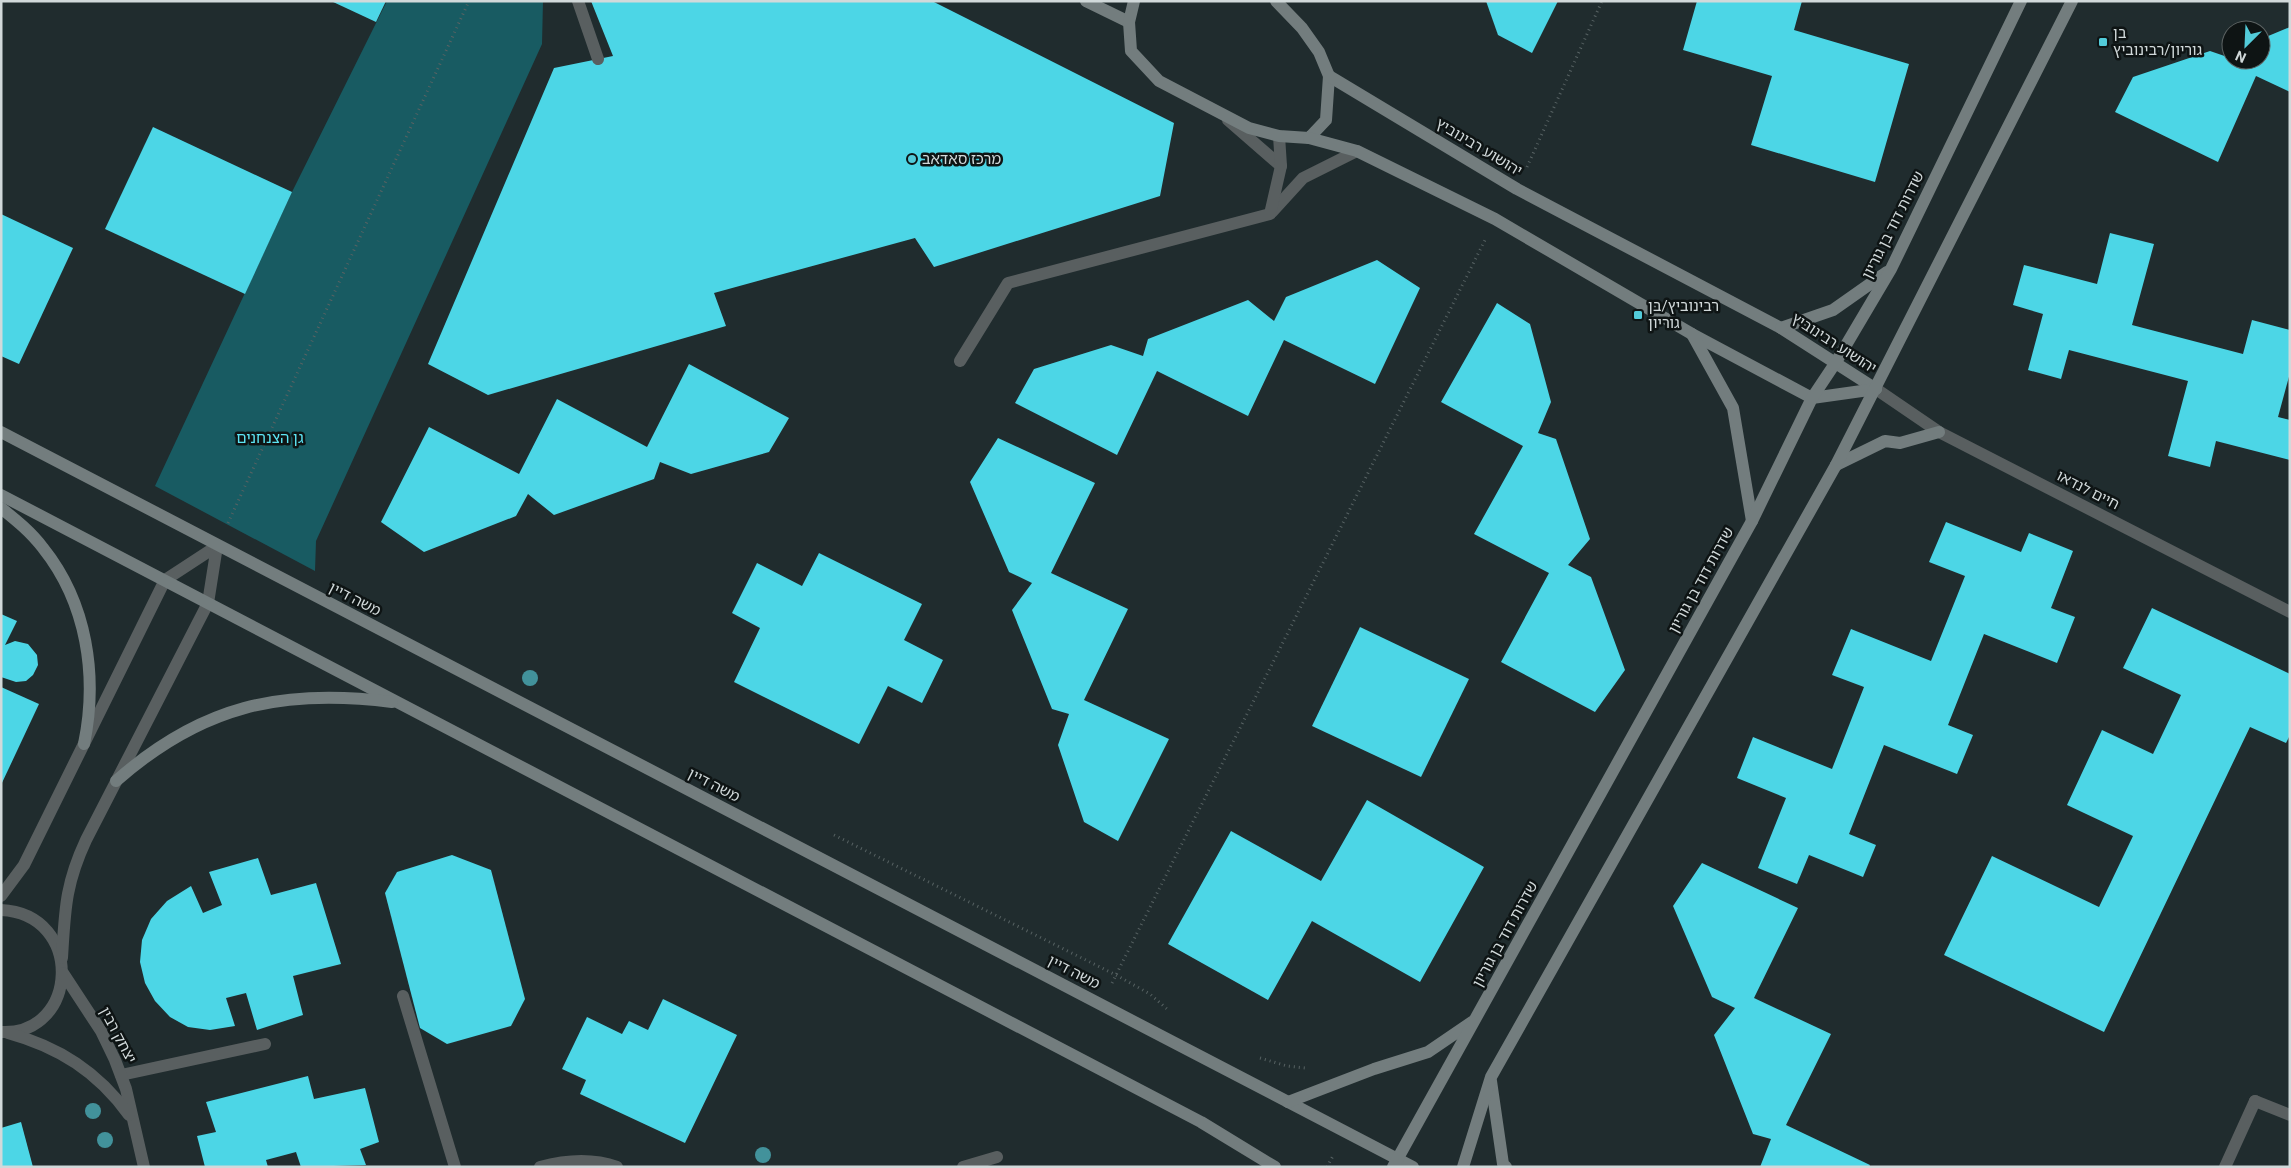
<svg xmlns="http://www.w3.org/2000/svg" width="2291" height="1168" font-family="Roboto,'Noto Sans Hebrew',sans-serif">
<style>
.green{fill:#185b62}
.building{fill:#4cd6e6}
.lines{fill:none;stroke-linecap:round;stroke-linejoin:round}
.path{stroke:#576263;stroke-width:3;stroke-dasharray:1 4;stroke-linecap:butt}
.lane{stroke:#595f60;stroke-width:12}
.street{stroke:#595f60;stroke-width:12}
.secondary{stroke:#737d7e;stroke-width:12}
.tree{fill:#42929b}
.poi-dot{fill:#52cbd9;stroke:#0e1414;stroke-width:2}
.labels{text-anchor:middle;stroke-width:5;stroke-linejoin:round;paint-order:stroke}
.poi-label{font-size:15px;fill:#d1d9da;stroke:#0e1414;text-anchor:start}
.street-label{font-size:15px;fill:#d1d9da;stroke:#0e1414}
.park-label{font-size:15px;fill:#5de5f4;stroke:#0e1414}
</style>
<rect width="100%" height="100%" fill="#202c2e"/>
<!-- green -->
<polygon class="green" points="387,1 543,1 542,44 316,541 315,571 155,486 292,192"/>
<!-- building -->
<g class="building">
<polygon points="331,1 386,1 376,22"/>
<polygon points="591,1 932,1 1174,123 1160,196 934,267 915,238 714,293 726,326 488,395 428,364 554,68 613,56"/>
<polygon points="1486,1 1558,1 1532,53 1498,35"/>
<polygon points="1697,1 1802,1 1794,30 1909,64 1875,182 1751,145 1772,76 1683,50"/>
<polygon points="2290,27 2290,92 2256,76 2218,162 2115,112 2133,77 2210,51 2242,62 2242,60 2261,60 2261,39"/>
<polygon points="153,127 292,192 245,294 105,229"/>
<polygon points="1,214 73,248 19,364 1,356"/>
<polygon points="2110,233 2154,244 2132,325 2243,354 2252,320 2290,330 2290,373 2278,417 2290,420 2290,460 2216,441 2210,467 2168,456 2188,381 2069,350 2061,379 2028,370 2043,314 2013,305 2024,265 2097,284"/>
<polygon points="1377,260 1420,288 1375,384 1284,340 1248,416 1157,371 1117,455 1015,403 1034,369 1111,345 1143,356 1148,339 1248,300 1274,321 1286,297"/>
<polygon points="1497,303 1530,324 1551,402 1538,433 1556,439 1590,539 1568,565 1591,577 1625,670 1595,712 1501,662 1549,573 1474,534 1523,446 1441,402"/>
<polygon points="689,364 789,418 769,452 691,474 660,462 654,479 554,515 528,494 516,516 424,552 381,522 429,427 519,474 557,399 647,447"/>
<polygon points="998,438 1095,483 1051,573 1128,609 1084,700 1169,739 1118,841 1084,822 1058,745 1069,714 1052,709 1012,610 1032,583 1009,572 970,482"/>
<polygon points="1946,522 2021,552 2029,533 2073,551 2051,608 2075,617 2057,663 1984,634 1948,725 1973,735 1957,774 1884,745 1849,834 1876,845 1863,877 1809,855 1797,884 1758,868 1786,798 1737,778 1753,737 1832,769 1864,687 1832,675 1851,629 1931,661 1965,576 1929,562"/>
<polygon points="819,553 922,604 904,640 943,660 922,703 888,686 859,744 734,682 760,628 732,613 757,563 802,586"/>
<polygon points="2152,608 2290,674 2290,735 2286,743 2250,727 2104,1032 1944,955 1992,856 2099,907 2133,836 2067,805 2102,730 2153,754 2181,695 2123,668"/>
<polygon points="1,614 17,621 5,645 15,641 28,644 37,655 38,665 33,675 26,681 16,682 1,677"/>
<polygon points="1360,627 1469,679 1421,777 1312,726"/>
<polygon points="1,687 39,704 1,785"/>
<polygon points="1367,800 1484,867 1420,982 1312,921 1268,1000 1168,944 1231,831 1321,881"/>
<polygon points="452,855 491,870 525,999 511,1026 447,1044 420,1028 385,893 397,872"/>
<polygon points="258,858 271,895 316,883 341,964 293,976 303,1015 257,1030 246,993 226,998 235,1026 210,1030 188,1027 170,1017 155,1001 145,983 140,962 142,940 151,919 167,901 191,886 203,913 222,905 209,872"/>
<polygon points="1702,863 1798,908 1754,998 1831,1034 1786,1125 1870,1165 1869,1167 1760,1167 1771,1139 1753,1134 1714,1035 1735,1008 1712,997 1673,906"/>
<polygon points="663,999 737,1035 685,1143 580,1094 586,1080 562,1069 587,1017 622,1034 629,1021 648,1030"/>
<polygon points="308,1076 314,1099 365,1088 379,1142 360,1149 366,1165 301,1167 296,1152 266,1160 268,1167 205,1167 197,1136 216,1132 206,1102"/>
<polygon points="21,1122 33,1167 1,1167 1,1128"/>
</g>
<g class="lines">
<!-- path -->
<g class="path">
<polyline points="1527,167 1602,1"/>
<polyline points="228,523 469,1"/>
<polyline points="834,835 1116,975 1150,994 1167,1009"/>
<polyline points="1112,983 1485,240"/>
<polyline points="1260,1058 1287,1066 1305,1068"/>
<polyline points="1327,1167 1334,1154"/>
</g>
<!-- lane -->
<g class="lane">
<polyline points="578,1 598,59"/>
<polyline points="403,996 455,1167"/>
<polyline points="121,1075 265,1044"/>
<polyline points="963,1167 997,1157"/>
<polyline points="2225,1167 2255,1101"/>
</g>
<!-- street -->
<g class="street">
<polyline points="1228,120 1281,166"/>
<polyline points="1272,212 1303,178 1357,151"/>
<polyline points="960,361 1008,283 1270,214 1281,166 1279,136"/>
<polyline points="1876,389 1939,432 2290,612"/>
<polyline points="1,896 24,865 165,580 217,546"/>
<path d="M1 910C85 914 79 1036 1 1032"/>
<path d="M62 958C65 910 65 885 86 840L208 603 217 546"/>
<polyline points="63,973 101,1031 115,1060 126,1089 144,1167"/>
<path d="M8 1033C59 1047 98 1072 129 1115"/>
<polyline points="2255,1101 2290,1115"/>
<path d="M540 1167C566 1160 592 1158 617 1167"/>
</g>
<!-- secondary -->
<g class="secondary">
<polyline points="1086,1 1129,22"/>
<polyline points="1134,1 1129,22 1131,51 1159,81 1249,128 1279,136 1309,138 1326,120 1329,76 1319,52 1302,28 1276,1"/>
<polyline points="1329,76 1517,189 1781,328 1876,389"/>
<polyline points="1309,138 1357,151 1495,219 1692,334 1812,398 1876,389"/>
<polyline points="1781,328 1833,310 1887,272"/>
<polyline points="1692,334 1733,408 1752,521"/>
<polyline points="1,432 1413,1167"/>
<polyline points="1836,465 1885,441 1900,443 1939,432"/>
<polyline points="1,495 1201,1122 1275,1167"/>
<path d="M1 508C16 520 31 532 43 548 87 603 98 676 84 744"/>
<path d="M116 781C201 706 281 688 392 702"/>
<polyline points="1491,1081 1503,1164 1506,1167"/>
<polyline points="1288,1102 1374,1069 1428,1052 1472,1022"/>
<polyline points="1393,1167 1752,521 1812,398 1836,362 1891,269 2021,1"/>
<polyline points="1463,1167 1491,1077 1836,465 2072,1"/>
</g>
</g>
<!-- trees -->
<g class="tree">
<circle cx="530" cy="678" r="8"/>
<circle cx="93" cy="1111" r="8"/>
<circle cx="105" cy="1140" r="8"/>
<circle cx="763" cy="1155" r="8"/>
</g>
<!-- markers -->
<g class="poi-dot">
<rect x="2098" y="37" width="10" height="10" rx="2.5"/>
<circle cx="912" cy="159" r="5"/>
<rect x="1633" y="310" width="10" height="10" rx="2.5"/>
</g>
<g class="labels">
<!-- poi labels -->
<g class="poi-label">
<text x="2113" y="38">בן<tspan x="2113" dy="17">גוריון/רבינוביץ</tspan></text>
<text x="922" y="164">מרכז סאדאב</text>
<text x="1648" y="311">רבינוביץ/בן<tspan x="1648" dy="17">גוריון</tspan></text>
</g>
<!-- street labels -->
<g class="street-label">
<text transform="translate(1479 147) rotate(31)" y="5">יהושוע רבינוביץ</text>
<text transform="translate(1893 225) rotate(-63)" y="5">שדרות דוד בן גוריון</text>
<text transform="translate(1834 343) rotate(33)" y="5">יהושוע רבינוביץ</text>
<text transform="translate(2088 490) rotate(27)" y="5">חיים לנדאו</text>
<text transform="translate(1701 580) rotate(-61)" y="5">שדרות דוד בן גוריון</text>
<text transform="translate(355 599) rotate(27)" y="5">משה דיין</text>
<text transform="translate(714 785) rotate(27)" y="5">משה דיין</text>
<text transform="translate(1505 934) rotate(-61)" y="5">שדרות דוד בן גוריון</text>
<text transform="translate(1074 972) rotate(27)" y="5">משה דיין</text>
<text transform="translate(118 1035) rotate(62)" y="5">יצחק רבין</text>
</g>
<!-- park labels -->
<g class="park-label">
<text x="270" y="443">גן הצנחנים</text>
</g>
</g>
<!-- border -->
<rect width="2291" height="1168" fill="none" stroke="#d1d9da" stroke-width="5"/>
<!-- north arrow -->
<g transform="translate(2246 45) rotate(204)"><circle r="24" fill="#0e1414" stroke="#5c6363"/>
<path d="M0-4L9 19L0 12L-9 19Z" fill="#52cbd9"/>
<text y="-8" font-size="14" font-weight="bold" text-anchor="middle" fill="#d1d9da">N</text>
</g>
</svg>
